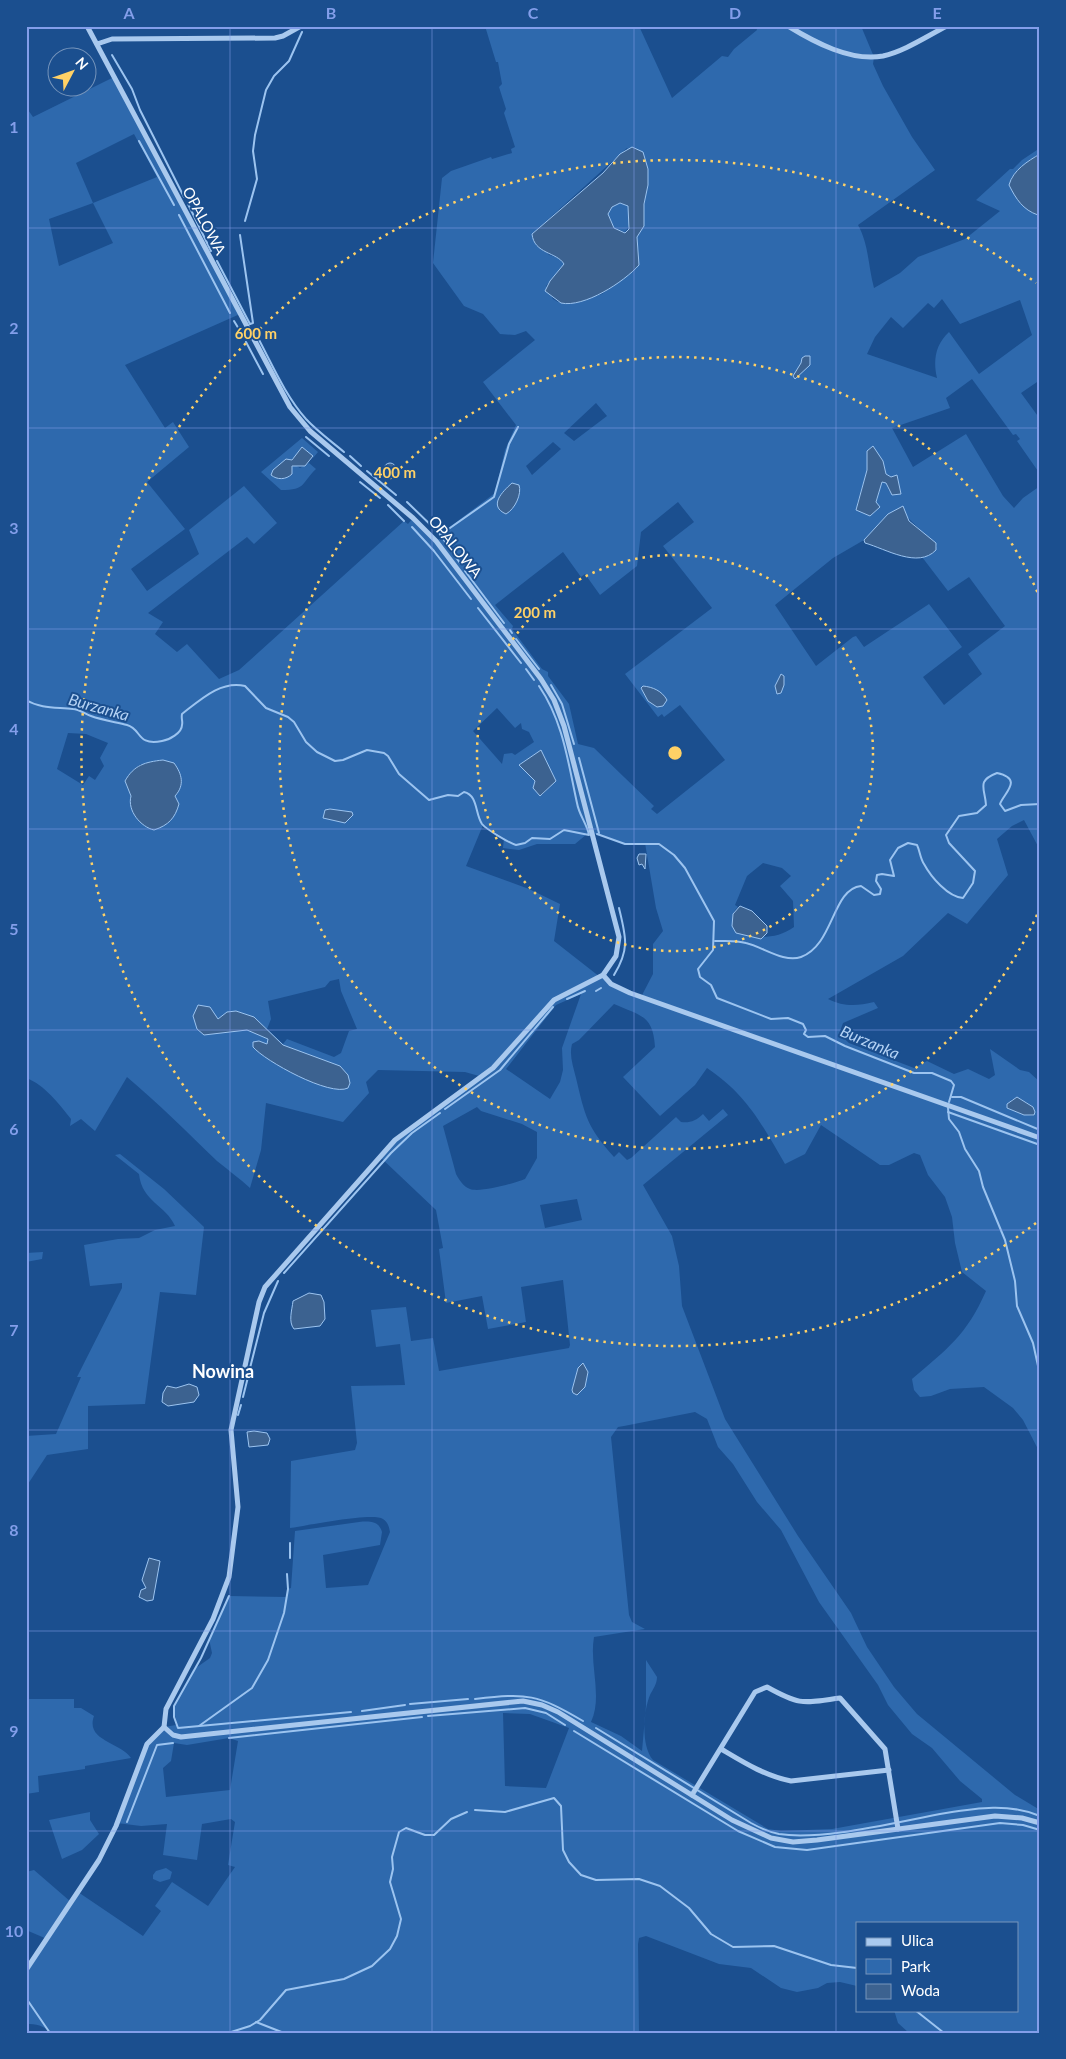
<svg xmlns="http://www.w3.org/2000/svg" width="1066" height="2059" font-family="Lato,sans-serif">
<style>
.green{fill:#2e69ad;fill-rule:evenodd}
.water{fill:#3c6290;stroke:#9cc4f0;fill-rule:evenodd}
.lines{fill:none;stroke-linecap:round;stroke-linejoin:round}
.stream{stroke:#9cc4f0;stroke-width:2}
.street{stroke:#a9c9ee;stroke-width:5}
.grid{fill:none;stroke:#839eea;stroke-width:1;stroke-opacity:0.55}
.ring{fill:none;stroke:#ffd166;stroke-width:2.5;stroke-dasharray:2.5 5}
.labels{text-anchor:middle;stroke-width:4;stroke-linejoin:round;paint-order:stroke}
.street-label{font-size:15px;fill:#fff;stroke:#1b4f8f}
.water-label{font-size:16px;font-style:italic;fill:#b5d3f5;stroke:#1b4f8f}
.quarter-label{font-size:18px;font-weight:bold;fill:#fff;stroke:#1b4f8f}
.centre{fill:#ffd166;stroke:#1b4f8f;stroke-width:2.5}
.ring-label{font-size:15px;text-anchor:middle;font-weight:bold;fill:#ffd166;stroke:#1b4f8f;stroke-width:4;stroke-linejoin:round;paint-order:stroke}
.neatline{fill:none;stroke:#839eea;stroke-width:2}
.grid-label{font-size:16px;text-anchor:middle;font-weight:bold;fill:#839eea}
</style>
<rect width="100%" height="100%" fill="#1b4f8f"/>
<!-- green -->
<g class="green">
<path d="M485 26H608L609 28 639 26 672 98 722 56 728 57 734 49 757 30 756 26H861L874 57 873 64 883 86 912 137 935 170 858 225C869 245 868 266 874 288L900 273 918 257 965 239 1000 211 976 200 1010 169H1013L1022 160 1040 148V154L1026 163 1011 178C1017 193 1020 213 1040 214V380L1021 393 1040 419V474L1017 441 1020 439 1016 434 1013 435 972 379 946 398 950 408 892 428 913 467 966 434 1003 496 1014 508 1023 498 1040 486V850L1024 820 1012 826 997 839 1008 875 967 924 948 913 903 956 828 999C844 1007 857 1006 874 1002L878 1008 843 1023 839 1034 849 1043 914 1068 927 1061 954 1074 968 1069 989 1079 995 1075 990 1049 1020 1070 1029 1072 1040 1082V1453L1023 1420 1013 1408 984 1387 950 1389 931 1396 920 1397 914 1390 912 1379C948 1348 966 1336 986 1291L962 1272 955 1243 952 1217 945 1197 928 1175 920 1155 914 1153 889 1165H880L821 1125 805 1154 785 1164C761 1123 747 1095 707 1068L695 1085 660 1116 623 1077 655 1047C653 1015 641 1016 614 1004L579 1040 572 1044C569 1055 573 1066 576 1078 585 1116 587 1127 614 1157L619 1152 627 1160 631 1158 676 1117 681 1122C690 1123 696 1121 703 1114L709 1121 723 1109 728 1115 643 1185 672 1236 679 1266 682 1306 725 1419 798 1536 851 1613 867 1647 894 1687 917 1714 1015 1795 1040 1810V2033H909L898 2023 894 2010H1017V1923H857V1986L840 1982 827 1983 818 1988 797 1992 781 1988 751 1968 719 1964 646 1936 639 1938 638 1944 639 2033H50C44 2025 36 2024 26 2024V1970L47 1939 26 1930V1872L34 1870 71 1902 78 1892 143 1936 161 1911 155 1906 172 1882 208 1906 235 1867 228 1865 235 1822 231 1819 202 1824 197 1860 163 1855 167 1824 141 1826 117 1823 146 1747 164 1727 176 1725 174 1706 193 1670 210 1658 212 1653 209 1639 229 1596 287 1597 288 1589 291 1588 295 1531 359 1522C370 1521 379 1521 382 1532L380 1545 323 1555 326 1588 368 1585 390 1532C389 1527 388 1522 383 1519 372 1512 306 1526 290 1528L291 1461 355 1450 357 1443 351 1386 405 1385 400 1344 376 1347 371 1310 406 1307 411 1341 433 1338 439 1371 569 1348 570 1345 563 1280 521 1287 526 1322 488 1329 482 1296 446 1303 439 1249 443 1248 436 1210 379 1156 395 1140 479 1076 465 1072 378 1070 366 1082 369 1093 343 1122 266 1103 261 1150 250 1188C239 1178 228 1170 217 1161 187 1132 159 1104 127 1077L95 1131 81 1119 70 1126 71 1119C60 1105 44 1084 26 1078V107L33 117 114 77 240 314 125 365 165 428 173 422 189 447 147 482 185 529 131 569 147 591 199 554 189 530 244 486 277 523 254 544 247 537 148 613 163 622 155 634 177 652 187 644 219 679 239 670 404 521 408 524 413 518 436 541 445 535 443 532 495 493 505 450 516 425 483 382 535 340 526 331 515 335 500 334 483 314 464 306 433 263 442 178 451 171 491 157 492 159 512 153 511 149 515 147 504 113 506 109 499 87 502 84 498 62H496ZM134 134 157 177 93 203 76 163ZM627 148 648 185 644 205V226L637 237 639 258 636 268 602 294 574 302H558L553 299 546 286 564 264 559 258 549 255 532 234ZM93 203 113 243 59 266 49 219ZM942 299 960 324 1020 300 1032 335 979 374 949 332C935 345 933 361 937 378L867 354 875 337 891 317 903 328 928 303 934 308ZM596 403 607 416 574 441 564 433ZM553 442 561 449 532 475 526 466ZM883 461 886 474 891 477 897 476 901 494 889 491 886 483 882 482 876 503 857 504 867 470ZM678 502 694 522 663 546 712 608 625 674 658 717 662 714 664 717 680 705 725 760 657 814 651 809 654 806 594 748 578 744 569 704 548 676V672L542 669 512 629 513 626 495 605 563 552 581 577 585 574 600 595 637 566 641 532ZM888 514 906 516 937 546 933 553 922 557 948 591 969 577 1005 626 968 654 982 674 944 705 923 677 962 647 929 604 864 647 856 636 853 637 816 666 775 605 833 558 864 540ZM641 687 664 696 657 707 648 701ZM497 708 515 728 521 723 522 729 529 732 534 742 515 755 512 753 504 754 502 764 473 731ZM68 733 86 734 108 743 100 758 104 766 95 780 89 776 83 785 57 769ZM541 750 551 786 542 795 533 786 535 781 519 765ZM141 764 178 793 175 796 176 800 136 817 130 800 131 796 125 781 134 769ZM483 825 504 838 503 848 519 850 537 844H575L587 834H597L621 843H645L656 908 663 931 653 944V974L641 997 608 981 603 975 600 977 554 941 560 904 529 889 466 866ZM763 863 782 868 791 876 780 886 793 901 794 927C776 940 756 938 736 933 731 924 730 914 738 907L735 905 747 876ZM339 979 341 991 357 1029 349 1031 341 1053 334 1057 287 1039 283 1044 267 1029 271 1019 268 1001 325 987 330 981ZM581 994 562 1048 563 1070 560 1082 550 1099 506 1069 556 1005ZM1012 1099 1026 1102 1034 1108V1116L1024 1115 1007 1108ZM477 1107 481 1111 522 1124 537 1132V1158L525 1179C515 1183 480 1193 470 1189 464 1187 459 1180 456 1174L443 1126ZM577 1199 582 1220 545 1228 540 1205ZM588 1372 586 1379 572 1390 577 1374ZM695 1412 707 1419 718 1447 733 1464 757 1502 781 1530 819 1602 878 1685 888 1705 912 1734 932 1748 960 1781 982 1799V1802L832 1829 781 1831 768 1829 653 1760C641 1746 643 1712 650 1695 653 1689 657 1684 657 1677L646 1660V1706L642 1751 621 1736 591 1722C603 1696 589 1665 594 1637L645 1629 632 1622 629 1615 611 1437 618 1427 624 1426ZM503 1713 530 1714 569 1728 546 1788 505 1786ZM229 1738 238 1741 230 1790 166 1797 163 1768 171 1761 174 1743 187 1745Z"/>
<path d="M620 203 628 206C629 215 632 225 625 232L614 228 608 214 612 207Z"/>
<path d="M302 438 318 452 313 458V456L293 458 273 477 283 478 292 472 291 468 295 465 300 468 309 463 316 469C301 483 307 490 281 490L261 472Z"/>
<path d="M120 1154 164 1189 204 1227 196 1295 160 1292 145 1404 88 1406V1449L47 1455 26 1487V1436L56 1434 81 1377H77L122 1288V1283L90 1286 84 1245 118 1239 139 1238 155 1230 175 1226C166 1205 142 1202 139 1174L115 1155Z"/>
<polygon points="43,1252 42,1259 26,1262 26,1253"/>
<path d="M26 1699H74V1708H81L94 1716C85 1741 121 1742 131 1758L85 1766V1769L38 1776 39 1792 26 1794Z"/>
<polygon points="90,1812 90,1820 99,1834 82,1850 62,1859 49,1820"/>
<polygon points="166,1868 172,1872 170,1879 160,1882 153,1879 153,1875 156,1871"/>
</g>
<!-- water -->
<g class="water">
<path d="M632 147 643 152 648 169V185L644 204V226L637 237 639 265C624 282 584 308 561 303L545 291 550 281 564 264C557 252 534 254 532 234L603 173 620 154ZM620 203 628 206 629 229 625 233 614 228 608 214 612 207Z"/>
<path d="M1040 154V214L1038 215C1023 210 1016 199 1009 185 1013 170 1028 161 1040 154Z"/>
<polygon points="805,356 810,356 810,365 795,379 793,376 801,363 802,358"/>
<polygon points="873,446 883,461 886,474 891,477 897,475 901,494 892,495 886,483 882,482 876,502 880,507 870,516 856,510 867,470 867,451"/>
<path d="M302 447 313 456 305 466H292V474C286 480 277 480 271 475L273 470 286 459 292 460Z"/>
<circle cx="390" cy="469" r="6"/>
<path d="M512 483 519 485C522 494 515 509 506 514 488 506 502 492 512 483Z"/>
<path d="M903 506 909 521 936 543V550C918 569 886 549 865 543L864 540 888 514Z"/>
<polygon points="781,674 784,676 784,685 781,693 777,694 775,686"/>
<path d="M643 686C653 687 662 691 667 700L663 706 657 707 648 701 641 688Z"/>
<polygon points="541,750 556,781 540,796 533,788 535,781 519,765"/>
<path d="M163 760 174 763C182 774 185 785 175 796L179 804C175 818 169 825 154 830 141 827 127 811 131 796L125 781C134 765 145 762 163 760Z"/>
<polygon points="330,809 352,812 353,815 345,823 323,818 325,810"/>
<polygon points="639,854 646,854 645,869 642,864 639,865 637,858"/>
<polygon points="740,906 752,911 767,926 767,933 761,939 736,933 732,926 733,914"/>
<path d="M198 1005 210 1007 218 1019 227 1012 236 1011 254 1017 283 1045 340 1066 348 1075 350 1083 348 1088C330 1097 265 1061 253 1047V1042L259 1041 267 1044 268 1039 247 1030 204 1035 197 1029 193 1016Z"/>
<polygon points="1017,1097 1033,1107 1035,1112 1034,1115 1024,1115 1007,1108 1007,1104"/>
<path d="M309 1293 321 1295 324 1302 325 1319 320 1326 294 1329C288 1322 292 1310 293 1301Z"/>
<polygon points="583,1363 588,1372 585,1387 577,1395 573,1393 572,1390 578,1368"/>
<polygon points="189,1384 197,1387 199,1395 194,1402 168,1406 162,1402 163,1393 167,1386 176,1388"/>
<polygon points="254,1431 267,1433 270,1439 268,1445 249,1447 247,1432"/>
<polygon points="149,1558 160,1561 153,1600 147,1601 139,1597 141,1590 146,1588 142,1580"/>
</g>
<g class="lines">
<!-- stream -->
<g class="stream">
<polyline points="112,55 132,89 140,110 184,197"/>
<polyline points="139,141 174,205"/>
<polyline points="188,204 211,251"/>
<polyline points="179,215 230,313"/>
<polyline points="245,221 257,179 253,151 255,135 266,90 274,76 289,61 302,32"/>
<polyline points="240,235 253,323 250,324"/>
<polyline points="217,261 250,324"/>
<polyline points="234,321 242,334"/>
<path d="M257 336C272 364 285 395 306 419 317 431 331 441 344 452"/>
<polyline points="246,342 263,374"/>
<polyline points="306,437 329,456"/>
<polyline points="350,456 361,466"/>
<polyline points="367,471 396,495"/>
<polyline points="360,482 380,498"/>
<polyline points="407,502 439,533 460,563"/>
<polyline points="388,505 404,521"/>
<polyline points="412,527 434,551 471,599"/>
<polyline points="440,535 494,497 509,444 518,427"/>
<polyline points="465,571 504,623"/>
<polyline points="478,608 521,663"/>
<polyline points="510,630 512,633"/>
<polyline points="516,639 539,669"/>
<polyline points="526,669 534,680"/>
<polyline points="551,685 562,704 574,744"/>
<path d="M26 700C41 709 57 707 73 709 79 709 85 714 91 716 102 720 115 722 127 725 142 729 136 746 162 741 169 740 182 733 182 725 183 721 181 719 182 714 200 700 221 680 245 686L266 708 288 717 294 722 306 742 317 752 335 761 343 760 367 750 384 753 388 756 399 774 429 800 448 795 458 796 464 792C478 795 475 814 482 824 486 829 509 843 516 845L525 843 532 838 550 839 564 830 589 835C587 824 579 815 577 803 568 762 563 721 539 686"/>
<polyline points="579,758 599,833"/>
<polyline points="597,834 625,844 659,844 674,855 685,868 714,921 713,950 698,969 700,977 711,985 717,998 771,1019 788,1018 803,1024 806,1030 804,1034 808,1037 825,1036 845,1046 914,1073 932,1073 951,1081 954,1085 949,1102"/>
<path d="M715 941C726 941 736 940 746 943 763 947 784 963 801 957 834 945 832 889 861 886L874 895 880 894 881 889 876 881 877 875 882 874 894 876 890 860 898 848 908 843 917 845C920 851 920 858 924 864 931 877 948 897 963 898L973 883 975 871 949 843 946 835 959 816 977 813 986 805C985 788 976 781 997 773 1024 779 1004 793 1000 804L1005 811 1021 805 1040 804"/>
<path d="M614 975C630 949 626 937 619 908"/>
<polyline points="596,991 601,988"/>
<polyline points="567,999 585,991"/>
<polyline points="952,1097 961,1097 1040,1130"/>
<polyline points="948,1108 949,1119 959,1132 965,1149 979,1171 983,1187 1005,1240 1015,1281 1017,1306 1033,1343 1040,1375"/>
<polyline points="445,1109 500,1070 553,1007"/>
<polyline points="948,1112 1040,1145"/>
<polyline points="284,1273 391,1153 412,1133 440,1113"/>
<polyline points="250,1368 264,1313 278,1281"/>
<polyline points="243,1397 248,1377"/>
<polyline points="238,1415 241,1405"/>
<polyline points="290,1558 290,1543"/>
<polyline points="229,1596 201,1658 174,1706 174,1717 178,1728 351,1712"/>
<path d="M475 1699C528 1693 537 1694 583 1721"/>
<polyline points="410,1704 468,1699"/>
<polyline points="362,1711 405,1705"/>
<polyline points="428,1716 525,1708 546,1713 565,1725"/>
<polyline points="199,1726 252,1688 268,1660 284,1613 288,1589 287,1574"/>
<path d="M596 1728 751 1823C760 1828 769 1832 779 1834 824 1841 900 1821 946 1813 977 1808 1009 1803 1040 1816"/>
<polyline points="574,1731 738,1831 775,1847 807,1850 1000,1823 1023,1825 1040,1830"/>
<polyline points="229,1738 422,1717"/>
<polyline points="475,1810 505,1812 554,1798 561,1806 563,1850 569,1862 581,1875 596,1880 639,1879 660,1886 689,1908 711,1934 733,1947 774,1946 831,1965 857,1968"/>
<polyline points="127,1822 157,1745 173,1743"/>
<polyline points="26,1998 50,2033"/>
<polyline points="915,2010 944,2033"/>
<polyline points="256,2022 284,2033"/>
<polyline points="228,2033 250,2026 260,2020 286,1990 344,1979 372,1966 390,1949 397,1936 401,1919 390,1882 393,1869 392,1857 399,1832 406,1828 425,1835 434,1835 451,1819 467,1812"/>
</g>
<!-- street -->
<g class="street">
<polyline points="87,26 290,407 310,431 413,518 436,541 541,679 554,700 564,726 619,937 616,956 603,975 554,1000 493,1068 395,1140 265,1287 259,1302 231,1430 238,1507 229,1577 213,1619 166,1709 164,1727 173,1735 181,1737 523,1701 542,1705 558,1712 732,1820 771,1838 793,1842 817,1840 995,1816 1022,1818 1040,1823"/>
<path d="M788 26C814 42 851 62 883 56 905 51 927 36 947 26"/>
<polyline points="97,44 112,39 275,38 283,36 301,26"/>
<polyline points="603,975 611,984 630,993 1040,1138"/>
<path d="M721 1749C743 1762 765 1776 791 1781L889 1770"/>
<path d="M692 1795 755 1692 767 1687C801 1706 803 1703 840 1698L885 1749 898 1829"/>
<polyline points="26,1970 99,1860 116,1826 147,1744 164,1727"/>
</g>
</g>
<!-- grid -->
<path class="grid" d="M230 26V2033M432 26V2033M634 26V2033M836 26V2033M26 228H1040M26 428H1040M26 629H1040M26 829H1040M26 1030H1040M26 1230H1040M26 1430H1040M26 1631H1040M26 1831H1040"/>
<!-- distance rings -->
<g class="ring">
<circle cx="675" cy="753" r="198"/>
<path d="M1040 908A396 396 0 1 1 1040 598"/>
<path d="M1036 1223A593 593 0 1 1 1036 283"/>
</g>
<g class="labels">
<!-- street labels -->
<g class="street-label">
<text transform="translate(204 221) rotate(62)" y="5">OPALOWA</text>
<text transform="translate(455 547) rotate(51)" y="5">OPALOWA</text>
</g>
<!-- water labels -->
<g class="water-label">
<text transform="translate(99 707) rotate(16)" y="6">Burzanka</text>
<text transform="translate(870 1042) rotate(23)" y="6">Burzanka</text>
</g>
<!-- quarter labels -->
<g class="quarter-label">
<text x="223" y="1378">Nowina</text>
</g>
</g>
<circle cx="675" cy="753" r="8" class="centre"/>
<g class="ring-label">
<text x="256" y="339">600 m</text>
<text x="395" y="478">400 m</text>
<text x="535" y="618">200 m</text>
</g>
<!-- border -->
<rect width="1066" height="2059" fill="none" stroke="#1b4f8f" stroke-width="55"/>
<!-- legend -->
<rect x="856" y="1922" width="162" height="90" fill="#1b4f8f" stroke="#7695bc"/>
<rect x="866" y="1938" width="25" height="8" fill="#a9c9ee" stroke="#7695bc"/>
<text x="901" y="1946" font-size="15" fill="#ffffff">Ulica</text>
<rect x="866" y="1959" width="25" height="15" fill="#2e69ad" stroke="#7695bc"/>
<text x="901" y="1972" font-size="15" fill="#ffffff">Park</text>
<rect x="866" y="1984" width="25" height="15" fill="#3c6290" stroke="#7695bc"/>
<text x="901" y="1996" font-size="15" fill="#ffffff">Woda</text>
<!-- north arrow -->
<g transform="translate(72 72) rotate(49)"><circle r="24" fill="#1b4f8f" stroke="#7695bc"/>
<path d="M0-4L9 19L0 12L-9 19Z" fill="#ffd166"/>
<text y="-8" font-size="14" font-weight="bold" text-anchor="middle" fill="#ffffff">N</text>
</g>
<rect x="28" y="28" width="1010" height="2004" class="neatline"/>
<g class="grid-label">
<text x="129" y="19">A</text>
<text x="331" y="19">B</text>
<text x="533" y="19">C</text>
<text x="735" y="19">D</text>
<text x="937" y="19">E</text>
<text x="14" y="133">1</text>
<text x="14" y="334">2</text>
<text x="14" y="534">3</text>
<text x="14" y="735">4</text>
<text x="14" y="935">5</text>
<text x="14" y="1135">6</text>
<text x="14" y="1336">7</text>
<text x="14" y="1536">8</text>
<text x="14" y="1737">9</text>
<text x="14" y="1937">10</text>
</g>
</svg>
